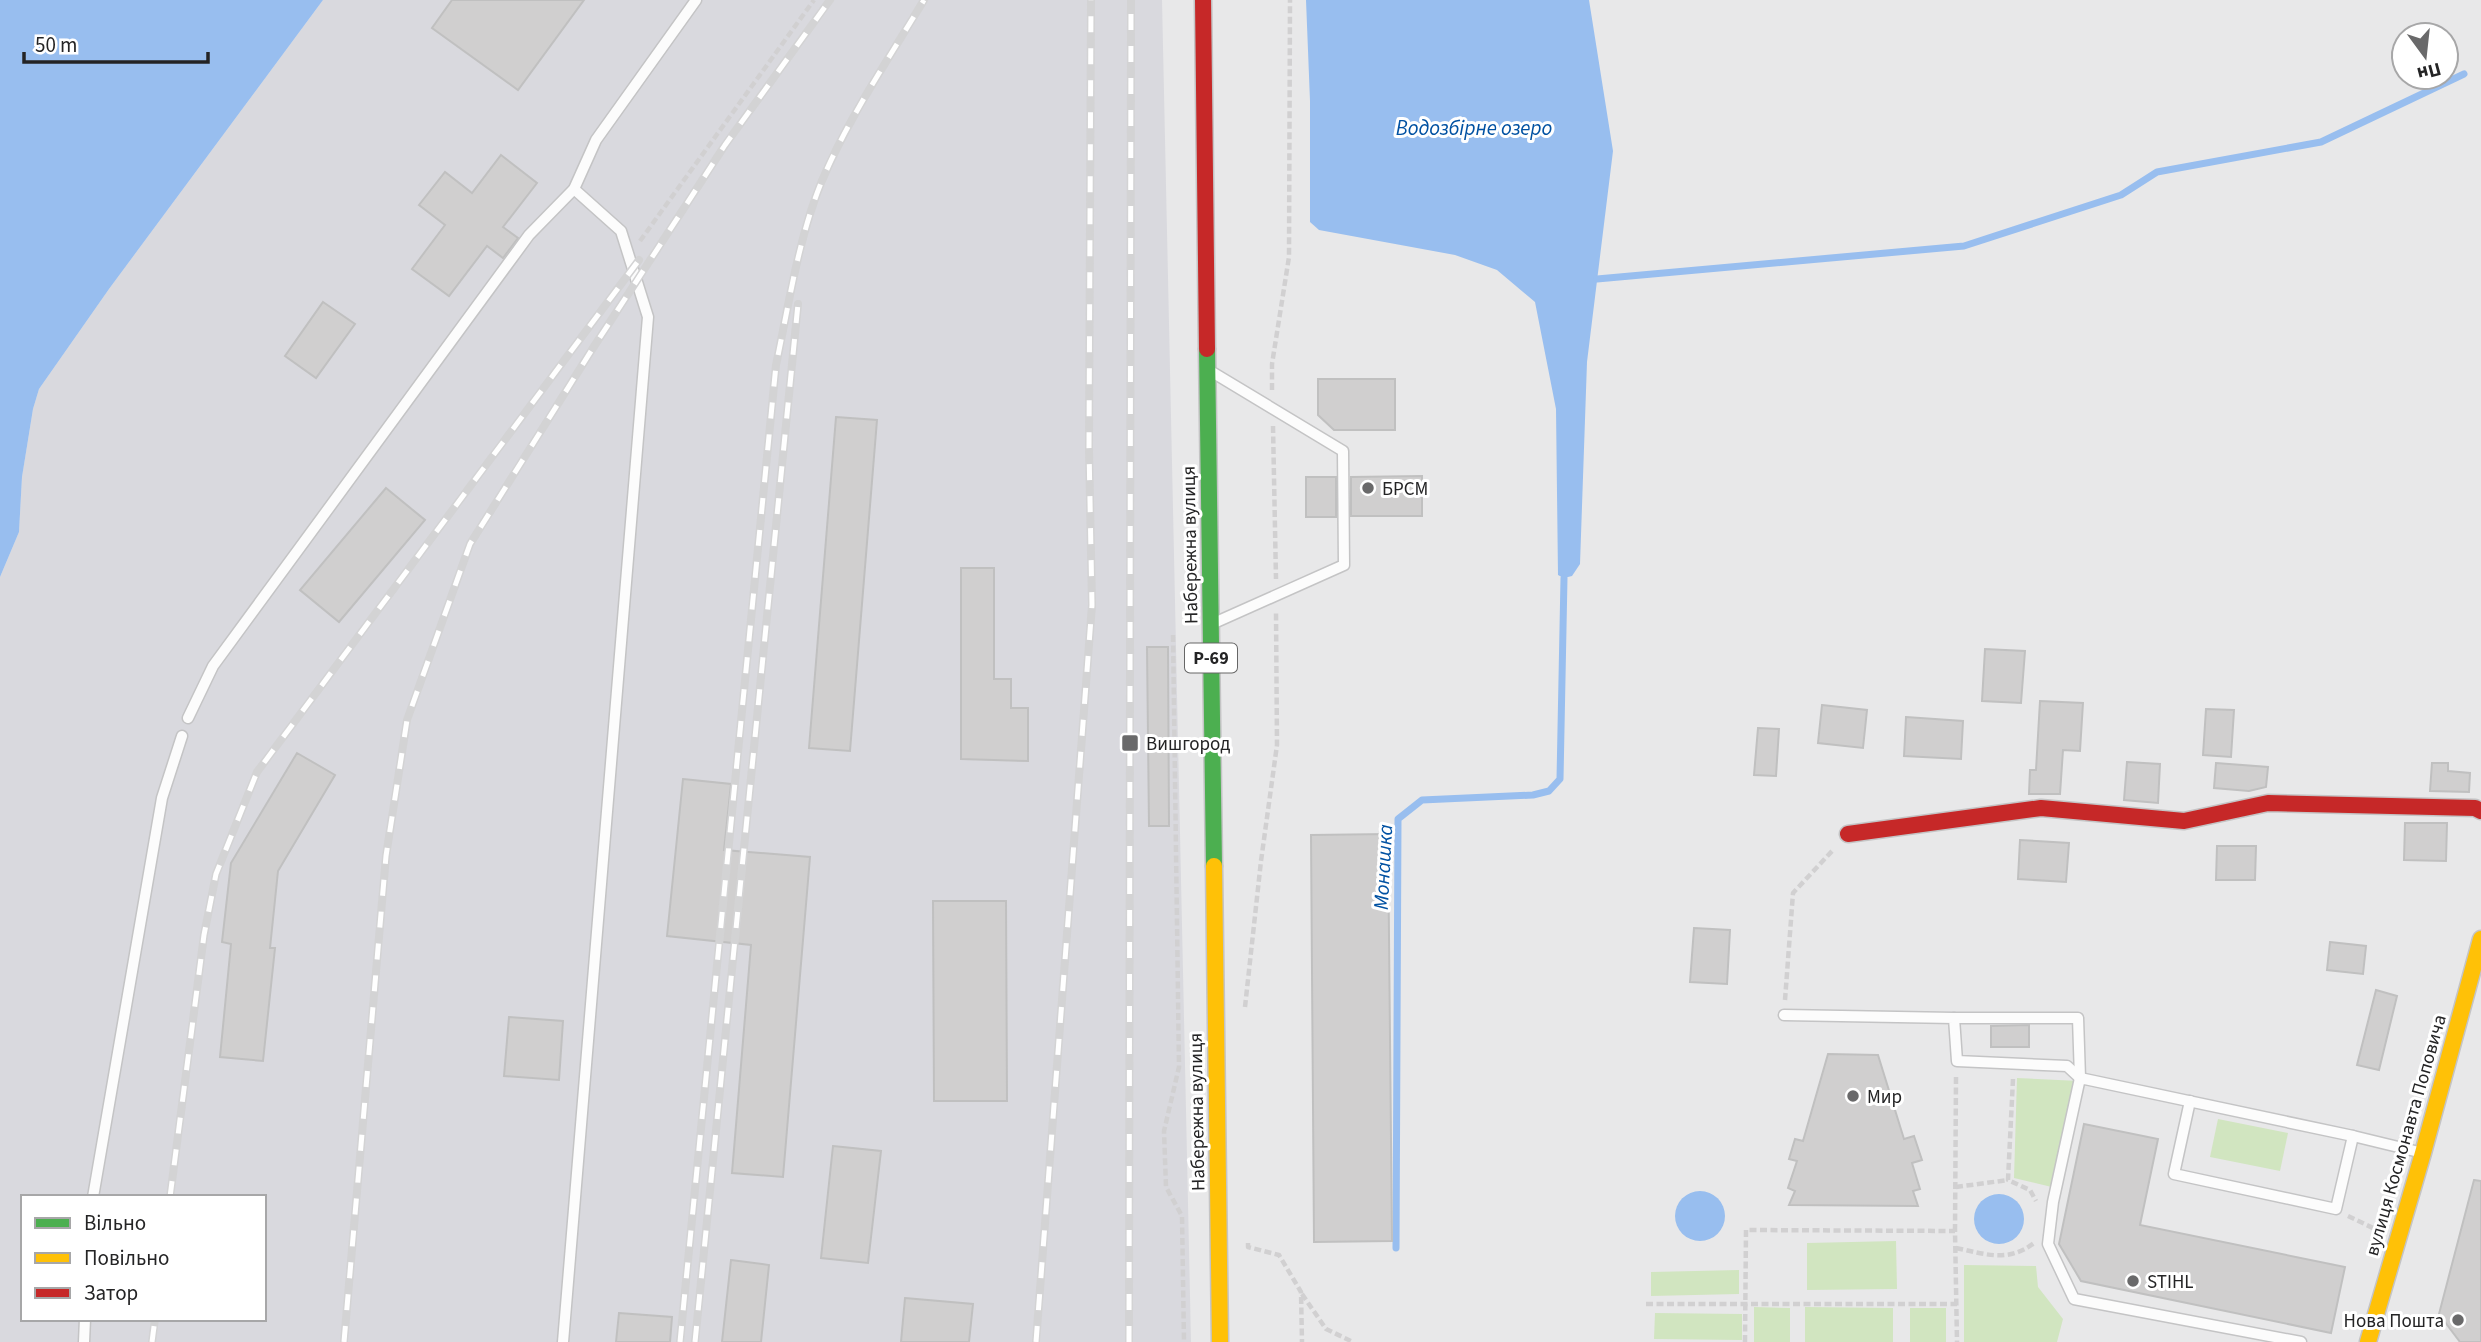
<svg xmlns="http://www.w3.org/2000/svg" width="2481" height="1342" font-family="'Source Sans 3',sans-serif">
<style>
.built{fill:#d9d9de;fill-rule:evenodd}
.green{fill:#d1e5c0}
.water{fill:#98beef}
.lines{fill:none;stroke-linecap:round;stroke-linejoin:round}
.stream{stroke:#98beef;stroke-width:7}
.building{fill:#d0cfcf;stroke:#c0c0c0;stroke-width:2}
.lane-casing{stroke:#c4c4c5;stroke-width:13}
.fast-casing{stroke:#c4c4c5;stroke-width:19}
.slow-casing{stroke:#c4c4c5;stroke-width:19}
.jam-casing{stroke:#c4c4c5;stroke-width:19}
.path{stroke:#d1d0d1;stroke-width:4.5;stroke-dasharray:7 3.5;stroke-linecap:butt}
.lane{stroke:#fcfcfc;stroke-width:10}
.fast{stroke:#4caf50;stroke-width:16}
.slow{stroke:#ffc107;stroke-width:16}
.jam{stroke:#c62828;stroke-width:16}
.rail-casing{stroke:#d3d3d4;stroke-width:8}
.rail{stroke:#fff;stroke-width:5;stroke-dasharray:16;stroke-linecap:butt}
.poi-dot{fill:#69696a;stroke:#fff;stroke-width:2.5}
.labels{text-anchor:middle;stroke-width:6;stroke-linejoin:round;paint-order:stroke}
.shield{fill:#fff;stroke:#666;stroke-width:2}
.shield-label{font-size:18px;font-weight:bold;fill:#242425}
.poi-label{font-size:19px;fill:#242425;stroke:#fff;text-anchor:start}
.street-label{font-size:19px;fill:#242425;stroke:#fff}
.water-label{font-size:21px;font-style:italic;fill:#0051a2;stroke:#fff}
</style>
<rect width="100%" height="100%" fill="#e8e8e9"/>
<!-- built -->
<path class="built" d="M323 0H1162L1191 1342H0V577L19 532 22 477 33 409 39 389 109 289ZM23 1197H264V1319H23Z"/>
<!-- green -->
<g class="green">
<polygon points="2017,1078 2079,1081 2060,1189 2014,1178"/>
<polygon points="2218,1119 2288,1133 2280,1171 2210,1157"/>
<polygon points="1896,1241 1897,1289 1807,1290 1807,1243"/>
<polygon points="1964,1265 2036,1266 2038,1287 2063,1319 2057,1342 1964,1342"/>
<polygon points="1739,1270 1739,1294 1651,1296 1651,1272"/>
<polygon points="1754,1307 1790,1308 1790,1342 1754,1342"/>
<polygon points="1805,1307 1893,1308 1893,1342 1805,1342"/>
<rect x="1910" y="1308" width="36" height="34"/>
<polygon points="1655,1313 1742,1314 1742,1340 1654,1339"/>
</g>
<!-- water -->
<g class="water">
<polygon points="0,0 323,0 109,289 39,389 33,409 22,477 19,532 0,577"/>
<polygon points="1306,0 1589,0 1613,151 1587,362 1580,564 1572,576 1564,578 1558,575 1556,409 1535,302 1497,270 1455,255 1319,230 1310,222 1310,101"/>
<circle cx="1700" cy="1216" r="25"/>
<circle cx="1999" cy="1219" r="25"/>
</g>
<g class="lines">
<!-- stream -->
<g class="stream">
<polyline points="1597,279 1964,246 2121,195 2157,172 2321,142 2464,74"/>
<polyline points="1396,1248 1398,819 1422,800 1533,795 1549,791 1560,779 1564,578"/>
</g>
</g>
<!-- building -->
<g class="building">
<polygon points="452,0 584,0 518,90 432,28"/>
<polygon points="501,155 537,183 503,227 518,238 503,258 487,246 449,296 412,269 445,225 419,205 445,172 472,193"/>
<polygon points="323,302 355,324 316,378 285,356"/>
<polygon points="1318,379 1395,379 1395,430 1334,430 1318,415"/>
<polygon points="836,417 877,420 850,751 809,748"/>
<polygon points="1422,476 1422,516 1351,516 1351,477"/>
<rect x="1306" y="477" width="30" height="40"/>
<polygon points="386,488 425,520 339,622 300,590"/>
<polygon points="961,568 994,568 994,679 1011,679 1011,708 1028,708 1028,761 961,759"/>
<polygon points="1147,647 1168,647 1169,826 1149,826"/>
<polygon points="1985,649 2025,651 2021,703 1982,701"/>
<polygon points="2040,701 2083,703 2080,751 2063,750 2060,794 2029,794 2030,770 2036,770"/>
<polygon points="1822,705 1867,710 1863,748 1818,743"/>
<polygon points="2206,709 2234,710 2231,757 2203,755"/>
<polygon points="1906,717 1963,721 1961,759 1904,756"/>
<polygon points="1758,728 1779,729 1776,776 1754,775"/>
<polygon points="297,753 335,775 278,871 270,948 275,948 263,1061 220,1057 231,944 222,942 231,863"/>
<polygon points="2127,762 2160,764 2158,803 2124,800"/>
<polygon points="2216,763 2268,767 2266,787 2249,791 2214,788"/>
<polygon points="2432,763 2448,763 2448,771 2470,773 2469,792 2430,791"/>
<polygon points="683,779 731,784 724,850 810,857 783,1177 732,1173 751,945 667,936"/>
<polygon points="2405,823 2447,823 2446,861 2404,860"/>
<polygon points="1388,834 1392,1241 1314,1242 1311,835"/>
<polygon points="2020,840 2069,843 2066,882 2018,879"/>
<polygon points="2217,846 2256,846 2255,880 2216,880"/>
<polygon points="933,901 1006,901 1007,1101 934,1101"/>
<polygon points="1694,928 1730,930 1727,984 1690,982"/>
<polygon points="2330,942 2366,946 2363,974 2327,970"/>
<polygon points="2376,990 2397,996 2379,1070 2357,1065"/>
<polygon points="509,1017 563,1021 559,1080 504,1076"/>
<polygon points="2029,1025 2029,1047 1991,1047 1991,1026"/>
<polygon points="1828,1054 1878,1055 1904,1139 1914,1136 1922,1160 1912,1163 1920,1189 1913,1191 1918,1206 1789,1205 1795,1191 1788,1188 1797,1161 1789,1159 1795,1139 1803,1141"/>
<polygon points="2084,1124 2158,1139 2140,1225 2345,1267 2331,1333 2081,1281 2059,1244"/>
<polygon points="833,1146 881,1151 868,1263 821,1258"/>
<polygon points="2474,1180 2481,1181 2481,1342 2460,1342 2439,1314"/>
<polygon points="731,1260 769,1265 761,1342 722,1342"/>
<polygon points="905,1298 973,1304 969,1342 901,1342"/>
<polygon points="619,1313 672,1317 670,1342 616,1342"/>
</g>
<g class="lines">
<!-- lane casing -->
<g class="lane-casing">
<g id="lane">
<polyline points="1212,372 1343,451 1344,565 1214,623"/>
<polyline points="188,718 213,666 529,235 574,189 596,140 696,0"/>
<polyline points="1784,1015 1954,1018 1957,1061 2067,1066 2080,1078"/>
<polyline points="1954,1018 2078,1018 2080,1078"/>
<polyline points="2190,1101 2174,1174 2336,1209 2353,1136"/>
<polyline points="93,1197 162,798 182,736"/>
<polyline points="84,1342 85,1319"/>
<polyline points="563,1342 648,317 621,231 574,189"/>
<polyline points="2301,1342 2074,1299 2048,1244 2053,1202 2080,1078 2353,1136 2423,1153"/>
</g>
</g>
<!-- fast casing -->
<g class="fast-casing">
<polyline id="fast" points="1207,349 1214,866"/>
</g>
<!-- slow casing -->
<g class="slow-casing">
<g id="slow">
<polyline points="1214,866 1220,1342"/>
<polyline points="2368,1342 2423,1153 2481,939"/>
</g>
</g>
<!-- jam casing -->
<g class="jam-casing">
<g id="jam">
<polyline points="1203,0 1207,349"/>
<polyline points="1848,834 2041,808 2184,821 2268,803 2475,808 2481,811"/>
</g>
</g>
<!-- path -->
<g class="path">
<polyline points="640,241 814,0"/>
<polyline points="1272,390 1272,364 1289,257 1290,0"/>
<polyline points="1273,426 1276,579"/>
<polyline points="1173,635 1179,1067 1164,1131 1166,1187 1182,1216 1184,1342"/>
<polyline points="1785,1000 1793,893 1833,850"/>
<polyline points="1245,1007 1261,861 1277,745 1276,612"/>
<polyline points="2013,1079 2008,1180 2030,1190 2036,1201"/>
<polyline points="1956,1187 2008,1180"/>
<polyline points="2348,1216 2375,1229"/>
<polyline points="1955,1231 1956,1077"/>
<polyline points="1248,1243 1248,1247 1279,1255 1301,1292 1302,1342"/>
<path d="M1956 1248C1985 1254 2008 1263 2034 1243"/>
<polyline points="1302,1294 1326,1329 1353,1342"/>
<polyline points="1646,1304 1957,1304"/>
<polyline points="1745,1342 1746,1230 1955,1231 1957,1342"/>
</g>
<!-- lane -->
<use href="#lane" class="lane"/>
<!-- fast -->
<use href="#fast" class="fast"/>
<!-- slow -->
<use href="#slow" class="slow"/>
<!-- jam -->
<use href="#jam" class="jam"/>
<!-- rail casing -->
<g class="rail-casing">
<g id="rail">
<polyline points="170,1197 204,935 216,874 257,772 639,260"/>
<polyline points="152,1342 155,1319"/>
<polyline points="344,1342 386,856 407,720 470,544 593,348 725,145 830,0"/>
<path d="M680 1342 776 365C789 304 798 240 821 183 848 118 888 60 924 0"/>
<polyline points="695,1342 798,304"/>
<polyline points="1036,1342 1092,605 1089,448 1091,0"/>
<polyline points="1129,1342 1131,0"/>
</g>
</g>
<!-- rail -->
<use href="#rail" class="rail"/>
</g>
<!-- markers -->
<g class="poi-dot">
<circle cx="1368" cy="488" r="7"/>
<rect x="1121" y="734" width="18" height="18" rx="3.5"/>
<circle cx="1853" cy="1096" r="7"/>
<circle cx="2133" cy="1281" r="7"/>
<circle cx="2458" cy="1320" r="7"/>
</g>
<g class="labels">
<!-- shield labels -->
<rect class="shield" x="1185" y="643.5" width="52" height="29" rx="5"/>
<g class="shield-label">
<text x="1211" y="664">Р-69</text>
</g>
<!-- poi labels -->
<g class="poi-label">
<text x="1382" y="495">БРСМ</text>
<text x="1146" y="750">Вишгород</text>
<text x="1867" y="1103">Мир</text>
<text x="2147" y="1288">STIHL</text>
<text x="2444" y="1327" text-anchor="end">Нова Пошта</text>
</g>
<!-- street labels -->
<g class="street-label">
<text transform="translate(1189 545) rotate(-91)" y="7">Набережна вулиця</text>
<text transform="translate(1196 1112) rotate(-91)" y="7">Набережна вулиця</text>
<text transform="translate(2405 1135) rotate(-74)" y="7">вулиця Космонавта Поповича</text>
</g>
<!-- water labels -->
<g class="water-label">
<text x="1474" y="135">Водозбірне озеро</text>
<text transform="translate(1383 867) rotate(-87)" y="7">Монашка</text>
</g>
</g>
<!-- legend -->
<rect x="21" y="1195" width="245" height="126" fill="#ffffff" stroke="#a7a7a8" stroke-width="2"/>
<rect x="35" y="1218" width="35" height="10" fill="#4caf50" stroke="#a7a7a8" stroke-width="2"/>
<text x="84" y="1230" font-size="21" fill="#242425">Вільно</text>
<rect x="35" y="1253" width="35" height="10" fill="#ffc107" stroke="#a7a7a8" stroke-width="2"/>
<text x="84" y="1265" font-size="21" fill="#242425">Повільно</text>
<rect x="35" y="1288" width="35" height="10" fill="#c62828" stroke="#a7a7a8" stroke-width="2"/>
<text x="84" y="1300" font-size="21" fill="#242425">Затор</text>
<!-- north arrow -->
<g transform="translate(2425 56) rotate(165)"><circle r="33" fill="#ffffff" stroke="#a7a7a8" stroke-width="2"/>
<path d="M0-5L12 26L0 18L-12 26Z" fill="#69696a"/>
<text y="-10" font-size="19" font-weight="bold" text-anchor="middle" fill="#242425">Пн</text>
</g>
<!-- scale -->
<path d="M24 52v10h184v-10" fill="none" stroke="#242425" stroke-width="3.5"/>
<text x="35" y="52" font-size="21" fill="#242425" stroke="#ffffff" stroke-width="5" paint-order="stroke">50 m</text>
</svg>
